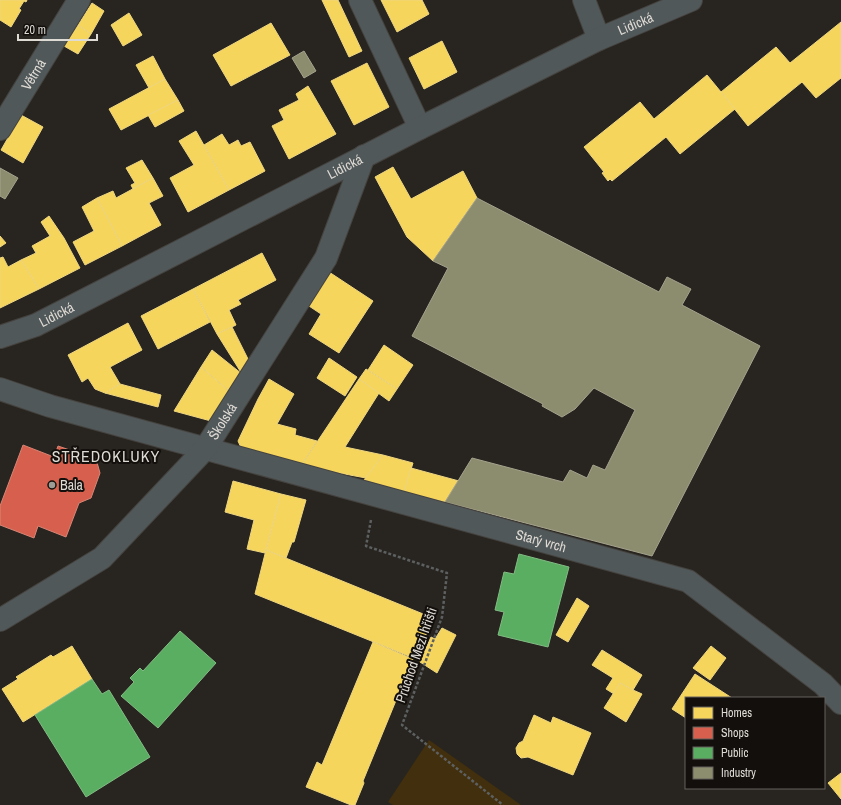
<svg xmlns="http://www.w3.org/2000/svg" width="841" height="805" font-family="'Archivo Narrow',sans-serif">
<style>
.green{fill:#422f0d}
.homes{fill:#f6d55c;stroke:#efd680}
.shops{fill:#d6604d;stroke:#d88576}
.public{fill:#5aae61;stroke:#82bb84}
.industry{fill:#8c8c6e;stroke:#a5a38d}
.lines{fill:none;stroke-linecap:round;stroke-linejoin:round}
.minor-casing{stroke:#44423e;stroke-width:24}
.path{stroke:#5d6061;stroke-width:2.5;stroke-dasharray:3 2;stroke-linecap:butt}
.minor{stroke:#51585a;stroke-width:22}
.poi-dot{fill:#9e9b95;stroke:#120f0c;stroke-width:1.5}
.labels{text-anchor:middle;stroke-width:4;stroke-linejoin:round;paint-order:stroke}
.street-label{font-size:14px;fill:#dedad4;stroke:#120f0c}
.poi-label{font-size:14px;fill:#dedad4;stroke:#120f0c;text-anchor:start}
.quarter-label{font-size:16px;letter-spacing:1px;fill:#dedad4;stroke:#120f0c}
</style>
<rect width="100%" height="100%" fill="#282520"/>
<!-- green -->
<polygon class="green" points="429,740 521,805 393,805 388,802"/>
<!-- homes -->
<g class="homes">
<polygon points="0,0 27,0 26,2 24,1 19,9 21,10 11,27 0,20"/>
<polygon points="322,0 338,0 362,51 349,57"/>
<polygon points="381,0 422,0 429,14 397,32"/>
<polygon points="92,3 104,11 91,34 78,25"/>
<polygon points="129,13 142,35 123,46 111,25"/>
<polygon points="841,22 841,78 816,98 802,82 748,126 721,92 776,47 790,63"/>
<polygon points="271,23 290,55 231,86 213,55"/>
<polygon points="78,25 91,34 78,54 64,46"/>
<polygon points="442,41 457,72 424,89 409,58"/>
<polygon points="153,56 165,79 149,88 136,65"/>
<polygon points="367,63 389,107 354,125 331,81"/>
<polygon points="707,75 735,109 680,154 666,137 612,181 610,179 608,181 602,173 604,172 584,147 640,102 654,119"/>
<polygon points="165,79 178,100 121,130 109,109"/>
<polygon points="308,86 336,134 289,159 272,126 284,120 279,110 299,100 296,94"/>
<polygon points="178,100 184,111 155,127 148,115"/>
<polygon points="21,115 43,127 23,163 1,150"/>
<polygon points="196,131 229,190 188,212 170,178 194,165 179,141"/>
<polygon points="222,134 229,145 238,140 241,146 250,142 265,171 229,190 204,145"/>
<polygon points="142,160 153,178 133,189 131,185 135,183 126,168"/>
<polygon points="393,167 411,199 463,171 477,198 433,261 407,237 375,177"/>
<polygon points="153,178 163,196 149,203 161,225 122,246 97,198 113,191 116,198"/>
<polygon points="97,198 122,246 85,265 73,242 94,231 82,207"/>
<polygon points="49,216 64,238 80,268 39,289 21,260 36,253 32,246 50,236 41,222"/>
<polygon points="0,236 6,243 0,247"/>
<polygon points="262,253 276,280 238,300 241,304 229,310 236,325 217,334 193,289"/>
<polygon points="3,257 8,267 21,260 39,289 0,308 0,258"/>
<polygon points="329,272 373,301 339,353 309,334 321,314 309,306"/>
<polygon points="193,289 210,322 158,349 141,316"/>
<polygon points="128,323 142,350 110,367 120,384 105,393 95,389 88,378 82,382 68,355"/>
<polygon points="232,327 250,363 242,374 217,334"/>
<polygon points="384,345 413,365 397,389 368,370"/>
<polygon points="212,350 242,374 230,392 201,367"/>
<polygon points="329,358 357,377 345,396 317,378"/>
<polygon points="201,367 230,392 211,421 174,411"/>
<polygon points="366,369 397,389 389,401 359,379"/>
<polygon points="269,379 294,394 277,424 296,429 295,435 317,441 301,466 242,450 238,441 258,399"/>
<polygon points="359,379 379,393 345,447 383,455 366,478 301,466"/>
<polygon points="120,384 161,395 158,407 105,393"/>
<polygon points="383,455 413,463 404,492 364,480"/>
<polygon points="411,468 459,481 445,502 404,492"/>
<polygon points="233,481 281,494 265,553 247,549 254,520 225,512"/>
<polygon points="281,494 306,500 294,542 292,542 286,558 266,550"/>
<polygon points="266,550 433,618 416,659 255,594"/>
<polygon points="577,598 589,606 568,642 556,635"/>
<polygon points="442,628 456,635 437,673 420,662 431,637 435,639"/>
<polygon points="373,642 413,659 363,781 364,783 355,805 351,805 306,787 317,762 322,765"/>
<polygon points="72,646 92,679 23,722 2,689 18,679 16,677 51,655 53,657"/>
<polygon points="711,646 726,658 710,680 693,668"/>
<polygon points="602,650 642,675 633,690 620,683 614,694 606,689 613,678 592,665"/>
<polygon points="695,674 732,698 686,698 686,718 672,709"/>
<polygon points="620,683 633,690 642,694 626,722 604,708"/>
<polygon points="534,715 551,723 553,717 591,733 573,775 528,757 521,758 517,754 516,748 519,743 523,741"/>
<polygon points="841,773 841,799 828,783"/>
</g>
<!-- shops -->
<polygon class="shops" points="23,445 54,457 58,446 96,459 100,473 91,498 79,503 66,537 38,526 34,538 0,525 0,506"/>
<!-- public -->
<g class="public">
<polygon points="519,554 569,567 548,647 498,635 504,612 495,610 504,572 514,574"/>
<polygon points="180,631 216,663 158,728 121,696 134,682 130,678 140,668 143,671"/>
<polygon points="92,679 102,694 109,690 150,757 86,797 35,715"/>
</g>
<!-- industry -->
<g class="industry">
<polygon points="304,51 316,71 304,78 292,58"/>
<polygon points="0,168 18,178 5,199 0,196"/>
<polygon points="477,198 659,292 667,277 691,289 682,305 760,346 652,556 445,502 472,458 563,482 570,470 587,478 593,465 605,470 635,410 594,388 575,409 562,417 542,406 543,404 412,336 448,268 433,261"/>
</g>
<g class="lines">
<!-- minor casing -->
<g class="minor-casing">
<g id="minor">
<polyline points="360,0 420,128"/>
<polyline points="584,0 599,39"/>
<path id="s1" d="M0 129 79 0"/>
<path id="s2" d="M0 337 36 325 420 128 599 39 691 0"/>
<path id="s3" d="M0 389 50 406 688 581 823 684 841 703"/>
<path id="s4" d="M0 620 102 558 205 449 326 258 364 156"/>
</g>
</g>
<!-- path -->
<polyline class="path" points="371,520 366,546 447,573 442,617 402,725 503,805"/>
<!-- minor -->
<use href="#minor" class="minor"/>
</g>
<!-- markers -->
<circle class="poi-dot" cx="52" cy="485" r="4"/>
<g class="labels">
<!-- street labels -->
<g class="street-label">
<text dy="5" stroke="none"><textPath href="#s2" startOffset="709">Lidická</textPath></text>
<text dy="5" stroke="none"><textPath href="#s1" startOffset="64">Větrná</textPath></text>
<text dy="5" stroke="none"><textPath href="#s2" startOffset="385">Lidická</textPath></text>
<text dy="5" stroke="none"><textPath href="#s2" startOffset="61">Lidická</textPath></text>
<text dy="5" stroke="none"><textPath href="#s4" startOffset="302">Školská</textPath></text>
<text dy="5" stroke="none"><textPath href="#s3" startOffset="562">Starý vrch</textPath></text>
<text transform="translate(416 655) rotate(-71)" y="5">Průchod Mezi hřišti</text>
</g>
<!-- poi labels -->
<g class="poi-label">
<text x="60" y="490">Bala</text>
</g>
<!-- quarter labels -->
<g class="quarter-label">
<text x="106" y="462">STŘEDOKLUKY</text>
</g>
</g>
<!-- legend -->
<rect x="685" y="697" width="140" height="92" fill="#120f0c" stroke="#64605c"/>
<rect x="693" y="707" width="20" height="12" fill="#f6d55c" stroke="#64605c"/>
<text x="721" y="717" font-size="12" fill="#dedad4">Homes</text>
<rect x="693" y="727" width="20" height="12" fill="#d6604d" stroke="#64605c"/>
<text x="721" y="737" font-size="12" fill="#dedad4">Shops</text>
<rect x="693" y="747" width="20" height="12" fill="#5aae61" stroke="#64605c"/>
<text x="721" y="757" font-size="12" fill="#dedad4">Public</text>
<rect x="693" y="767" width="20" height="12" fill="#8c8c6e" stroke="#64605c"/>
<text x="721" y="777" font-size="12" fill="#dedad4">Industry</text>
<!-- scale -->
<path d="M18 34v6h79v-6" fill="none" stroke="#dedad4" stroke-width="2"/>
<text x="24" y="34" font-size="12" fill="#dedad4" stroke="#120f0c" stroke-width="3" paint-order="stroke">20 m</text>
</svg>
